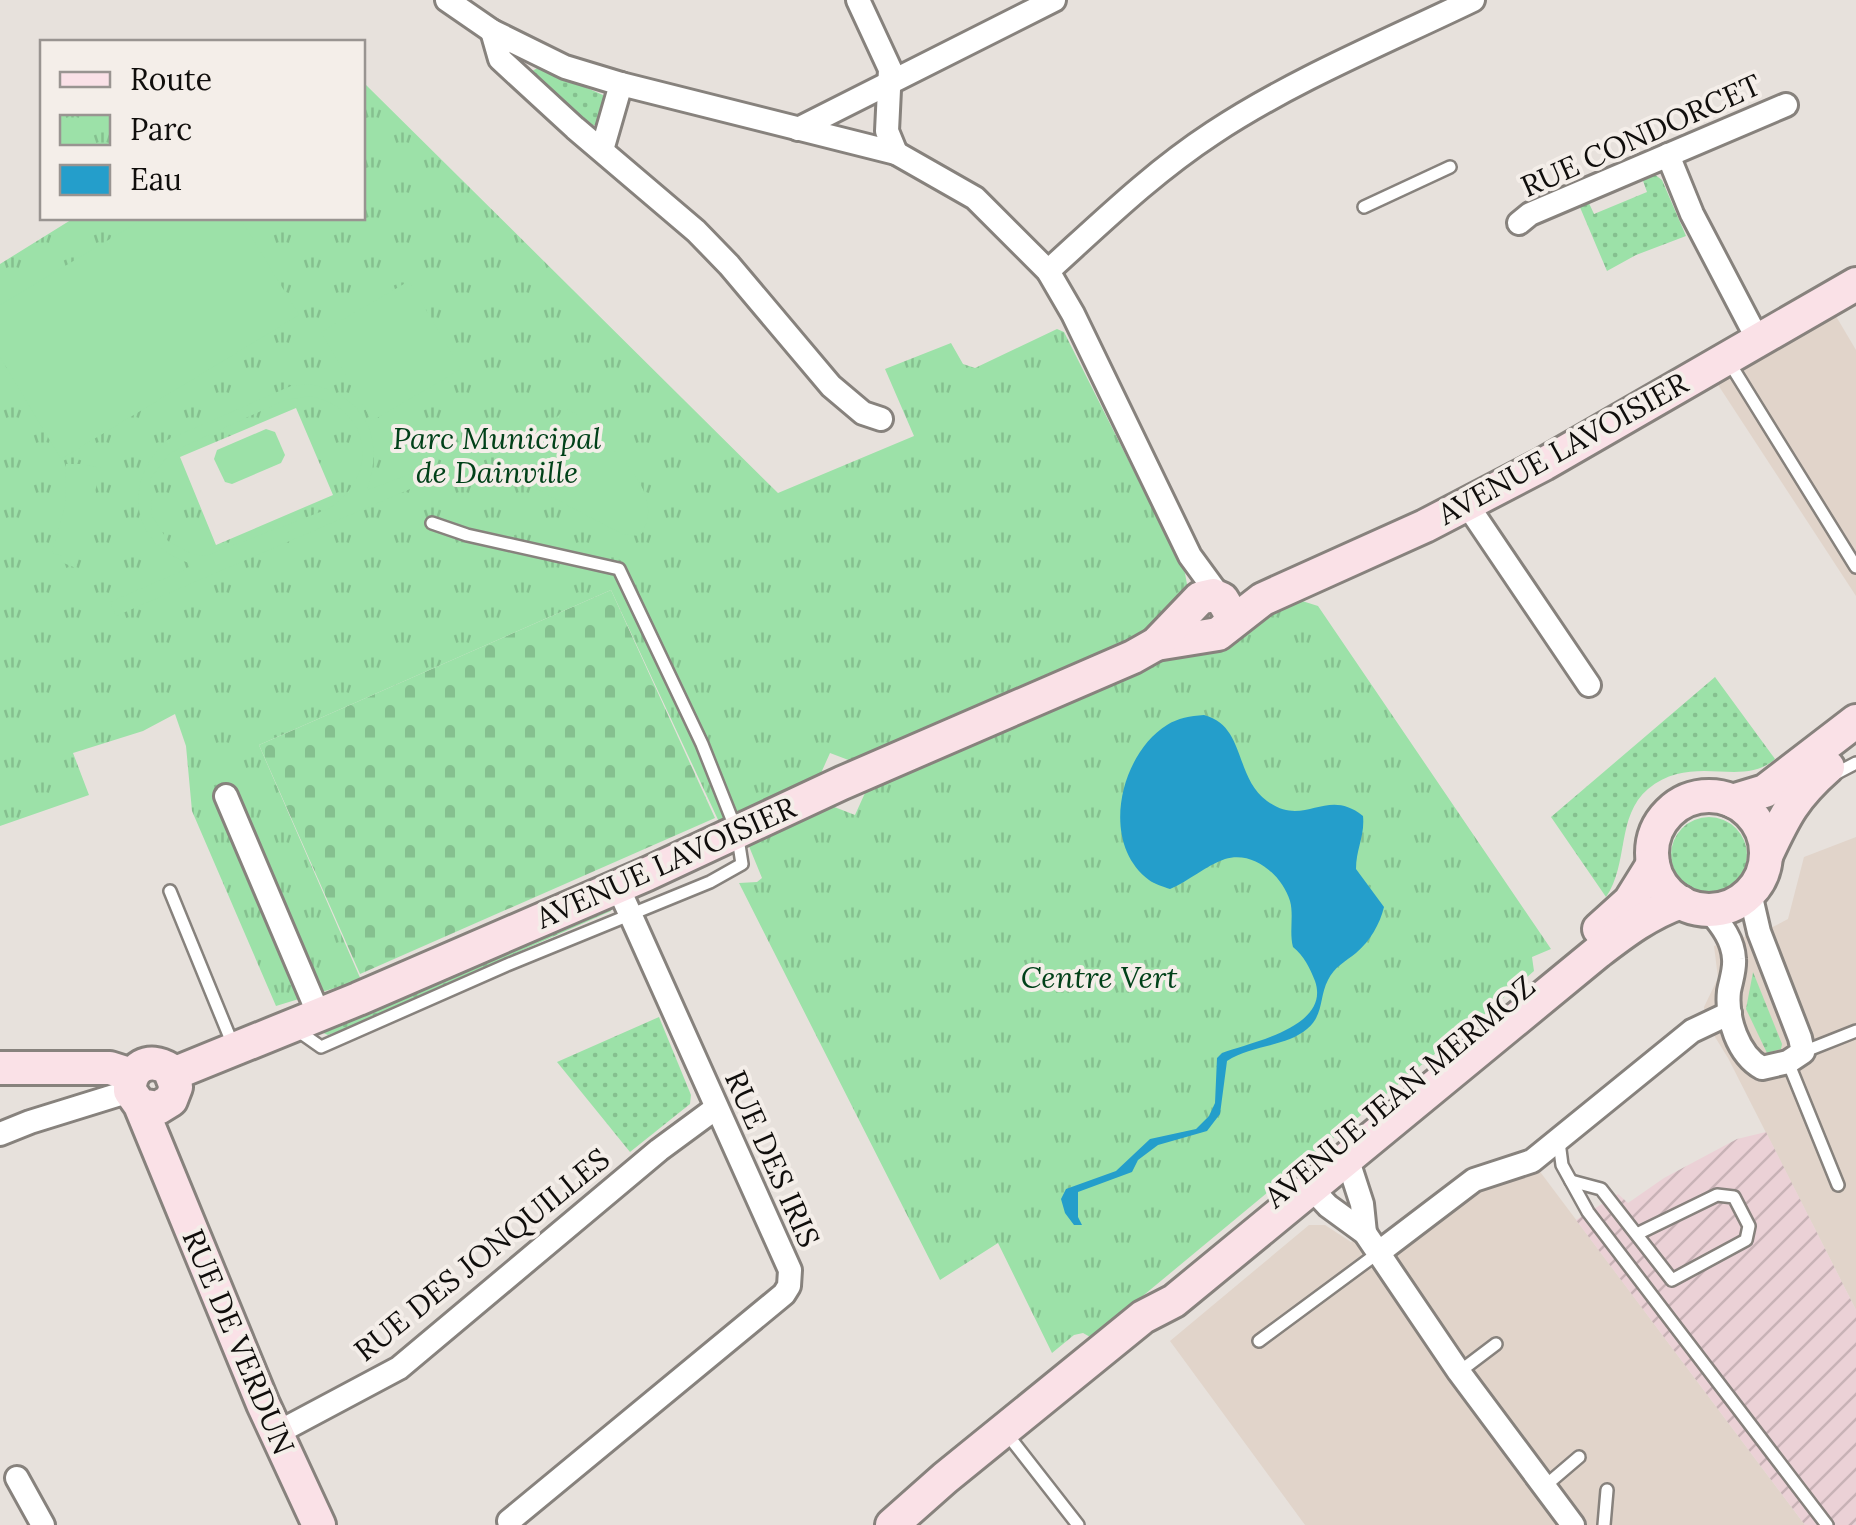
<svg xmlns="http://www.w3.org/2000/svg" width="1856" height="1525" font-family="Lora,serif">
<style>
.built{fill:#e1d4ca}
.industrial{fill:url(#industrial-furrows)}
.grass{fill:url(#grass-dots)}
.cemetery{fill:url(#cemetery-stones)}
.park{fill:url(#park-tufts);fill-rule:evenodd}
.pitch{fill:#9ce1a8;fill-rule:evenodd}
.water{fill:#249ecb}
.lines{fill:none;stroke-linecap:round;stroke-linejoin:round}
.lane-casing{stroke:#87827d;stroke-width:16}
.street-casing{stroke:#87827d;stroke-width:28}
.secondary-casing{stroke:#87827d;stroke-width:38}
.lane{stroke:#fff;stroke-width:11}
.street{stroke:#fff;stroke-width:22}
.secondary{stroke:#fae1e7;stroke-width:32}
.labels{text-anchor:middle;stroke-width:8;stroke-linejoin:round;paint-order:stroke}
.street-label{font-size:30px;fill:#100e0c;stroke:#f4eee9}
.park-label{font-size:30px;font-style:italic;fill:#014119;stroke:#f4eee9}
</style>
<defs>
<pattern id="industrial-furrows" width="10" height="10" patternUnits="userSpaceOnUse" patternTransform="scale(2.5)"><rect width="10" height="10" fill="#ebd1d6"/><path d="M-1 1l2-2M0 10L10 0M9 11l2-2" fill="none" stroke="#c8b2b6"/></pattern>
<pattern id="grass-dots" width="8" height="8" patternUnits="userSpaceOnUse" patternTransform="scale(2.5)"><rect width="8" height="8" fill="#9ce1a8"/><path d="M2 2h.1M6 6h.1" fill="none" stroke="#85c08f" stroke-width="1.8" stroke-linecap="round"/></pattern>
<pattern id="cemetery-stones" width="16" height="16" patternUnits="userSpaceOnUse" patternTransform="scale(2.5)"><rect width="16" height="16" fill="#9ce1a8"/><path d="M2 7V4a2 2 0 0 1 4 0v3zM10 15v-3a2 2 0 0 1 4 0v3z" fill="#85c08f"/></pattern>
<pattern id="park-tufts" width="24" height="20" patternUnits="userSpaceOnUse" patternTransform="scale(2.5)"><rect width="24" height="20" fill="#9ce1a8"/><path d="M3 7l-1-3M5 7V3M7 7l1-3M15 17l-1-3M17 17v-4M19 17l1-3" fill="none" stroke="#85c08f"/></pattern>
</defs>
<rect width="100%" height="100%" fill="#e7e1dc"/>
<!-- built -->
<g class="built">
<polygon points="1827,301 1856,350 1856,596 1707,368"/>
<polygon points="1856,837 1856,1310 1728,1058 1707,1024 1704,1007 1718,978 1714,946 1767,930 1788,919 1804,857"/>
<polygon points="1532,1161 1805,1525 1305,1525 1170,1341 1309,1225 1325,1225 1351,1242 1365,1233 1377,1252 1474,1180"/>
</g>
<!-- industrial -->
<polygon class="industrial" points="1766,1132 1856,1310 1856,1525 1805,1525 1576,1220 1618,1194 1628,1203 1664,1178 1737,1139"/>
<!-- grass -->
<g class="grass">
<path d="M539 67 603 95C606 107 605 116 596 125L586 126 529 73Z"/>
<polygon points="1654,174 1662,180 1686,236 1636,255 1607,271 1579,205 1588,201 1594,214 1647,192 1642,178"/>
<path d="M1715 677 1775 759C1742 789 1693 752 1648 789 1616 816 1629 864 1606 897L1551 817Z"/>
<circle cx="1709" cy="855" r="38"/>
<polygon points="611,906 611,911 339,1031 328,1035 321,1032 318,1026"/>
<polygon points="1753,972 1782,1044 1781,1049 1767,1053 1746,1009"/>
<polygon points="659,1017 691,1095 690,1104 630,1152 557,1062"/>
</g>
<!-- cemetery -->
<polygon class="cemetery" points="611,590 715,818 360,974 259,745"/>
<!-- park -->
<g class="park">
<path d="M363 82 778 493 914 436 885 369 951 343 963 364 975 368 1057 329 1064 332 1185 573 1189 596 1162 628 859 764 830 753 817 782 720 824 611 590 259 745 361 980 276 1006 192 811 186 746 175 714 143 731 73 753 89 795 0 826V264L74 218H362ZM296 408 333 495 216 545 180 457Z"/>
<polygon points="1299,600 1318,606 1551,949 1532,957 1534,971 1475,1023 1457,1028 1434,1046 1436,1053 1092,1338 1083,1333 1074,1335 1052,1353 998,1243 940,1280 739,883 757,882 762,878 746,839 824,803 855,815 870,782"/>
</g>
<!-- pitch -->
<g class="pitch">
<polygon points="145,218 240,218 299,315 61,459 0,357 0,305"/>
<polygon points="409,281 461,369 372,421 321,332"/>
<path d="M310 384C366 396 385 438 367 490L419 471 424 483 116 616 110 602 191 567 189 563C129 543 123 481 167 440L291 386ZM310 396C373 409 380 476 328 509L205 556 192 554 168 541 152 516 150 479 170 453 285 400Z"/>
<path d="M566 408 576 414C605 444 671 490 640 536L622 534 527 484 520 454Z"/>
<polygon points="266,429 275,432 285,455 281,463 232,484 225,482 214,459 217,450"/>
<polygon points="66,464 82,464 101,468 76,568 61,562 62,556 52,553 65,506"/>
</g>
<!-- water -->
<path class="water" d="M1204 715C1246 726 1234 777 1267 801 1305 829 1326 786 1363 816 1365 836 1356 849 1356 869L1384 907C1380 924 1370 941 1356 953 1346 961 1334 967 1328 980 1319 997 1324 1015 1307 1029 1286 1047 1250 1045 1227 1061L1220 1114 1207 1131 1158 1145 1138 1160 1132 1172 1078 1192V1217L1082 1225H1074L1065 1213 1061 1199 1066 1189 1116 1171 1150 1139 1196 1129 1209 1116 1215 1103 1217 1058 1222 1053C1252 1042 1331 1027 1315 981 1310 968 1304 956 1293 947 1289 932 1294 915 1290 901 1282 875 1253 850 1225 859 1205 866 1189 881 1170 889 1164 887 1154 884 1149 880 1099 843 1120 754 1167 725 1178 718 1190 716 1204 715Z"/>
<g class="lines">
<!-- lane casing -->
<g class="lane-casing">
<g id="lane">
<polyline points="1364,207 1450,167"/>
<polyline points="1729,362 1856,567"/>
<polyline points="1831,776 1856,763"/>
<polyline points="170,891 233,1045"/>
<polyline points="294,1028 321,1047 507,965 710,882 742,864 737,832 702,744 619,569 467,535 432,523"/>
<polyline points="1803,1052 1856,1031"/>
<polyline points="1788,1062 1838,1185"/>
<polyline points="1559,1142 1562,1165 1588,1212 1827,1525"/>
<polyline points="1571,1181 1601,1189 1672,1280 1746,1240 1749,1226 1734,1197 1717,1195 1637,1234"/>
<polyline points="1259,1341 1378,1253"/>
<polyline points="1459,1372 1496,1344"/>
<polyline points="1007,1434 1078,1525"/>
<polyline points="1545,1486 1579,1457"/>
<polyline points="1604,1525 1607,1490"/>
</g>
</g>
<!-- street casing -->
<g class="street-casing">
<g id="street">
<polyline points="447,0 492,31 565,67 621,84 896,153 975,198 1048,271 1073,314 1190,556 1220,597"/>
<polyline points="858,0 890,69 887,131 896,153"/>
<polyline points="492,31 500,59 575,128 696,231 729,265 831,386 863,413 881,419"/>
<polyline points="798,129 1054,0"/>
<polyline points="602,150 621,84"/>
<polyline points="1668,155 1692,214 1758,340"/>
<polyline points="1519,223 1530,214 1786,105"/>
<path d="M1048 271C1101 223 1152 173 1213 133 1293 80 1386 42 1473 0"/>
<polyline points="1466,503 1589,685"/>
<polyline points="226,796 319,1015"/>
<path d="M1709 910C1721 925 1733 939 1734 959 1735 970 1731 980 1729 991 1726 1018 1738 1055 1762 1068L1788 1062 1803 1052 1800 1038 1759 932 1750 893"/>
<polyline points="0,1134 30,1122 130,1091"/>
<polyline points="1355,1151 1350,1167 1362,1204 1365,1233"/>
<polyline points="1313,1177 1310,1180 1312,1189 1328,1206 1365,1233 1459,1372 1573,1525"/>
<polyline points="1378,1253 1474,1180 1532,1161 1692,1031 1730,1013"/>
<polyline points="277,1433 399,1368 659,1150 716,1108"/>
<polyline points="17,1478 43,1525"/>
<polyline points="509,1521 784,1294 789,1286 790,1270 618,887"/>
</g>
</g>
<!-- secondary casing -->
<g class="secondary-casing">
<g id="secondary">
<polyline points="1156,644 1218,634 1263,599 1425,526 1544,464 1856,284"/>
<circle cx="1709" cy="853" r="57"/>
<polyline points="1732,801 1765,791 1856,721"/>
<path d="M1766 856C1785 815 1794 797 1828 767"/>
<polyline points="1599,929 1630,901 1653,864"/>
<polyline points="0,1068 110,1068 132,1075"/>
<polyline points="173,1074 358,999 647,874 842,783 1133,657 1156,644 1200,598 1213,595 1222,599 1231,614 1228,625"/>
<path d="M140 1105 158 1108 171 1100 176 1087 169 1069C149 1056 129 1067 130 1091L140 1105 263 1404 319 1525"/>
<path d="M892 1525 945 1478 1143 1317 1174 1301 1598 952C1624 932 1649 913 1681 902"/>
</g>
</g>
<!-- lane -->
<use href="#lane" class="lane"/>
<!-- street -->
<use href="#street" class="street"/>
<!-- secondary -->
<use href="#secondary" class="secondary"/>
</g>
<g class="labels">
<!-- street labels -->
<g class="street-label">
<text transform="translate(1641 136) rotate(-24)" y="10">RUE CONDORCET</text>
<text transform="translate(1563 449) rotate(-29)" y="10">AVENUE LAVOISIER</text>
<text transform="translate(666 863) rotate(-24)" y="10">AVENUE LAVOISIER</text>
<text transform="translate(1400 1092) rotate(-40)" y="10">AVENUE JEAN MERMOZ</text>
<text transform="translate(772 1159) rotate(66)" y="10">RUE DES IRIS</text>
<text transform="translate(482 1255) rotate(-39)" y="10">RUE DES JONQUILLES</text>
<text transform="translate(238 1342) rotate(67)" y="10">RUE DE VERDUN</text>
</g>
<!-- park labels -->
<g class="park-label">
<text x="497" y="449">Parc Municipal<tspan x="497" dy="34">de Dainville</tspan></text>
<text x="1099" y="988">Centre Vert</text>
</g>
</g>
<!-- legend -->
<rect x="40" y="40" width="325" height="180" fill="#f4eee9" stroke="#999491" stroke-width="2.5"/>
<rect x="60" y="72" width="50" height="15" fill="#fae1e7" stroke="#999491" stroke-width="2.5"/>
<text x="130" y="90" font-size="30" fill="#100e0c">Route</text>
<rect x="60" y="115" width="50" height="30" fill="url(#park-tufts)" stroke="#999491" stroke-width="2.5"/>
<text x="130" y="140" font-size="30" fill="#100e0c">Parc</text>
<rect x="60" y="165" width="50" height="30" fill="#249ecb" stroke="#999491" stroke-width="2.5"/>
<text x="130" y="190" font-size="30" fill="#100e0c">Eau</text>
</svg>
